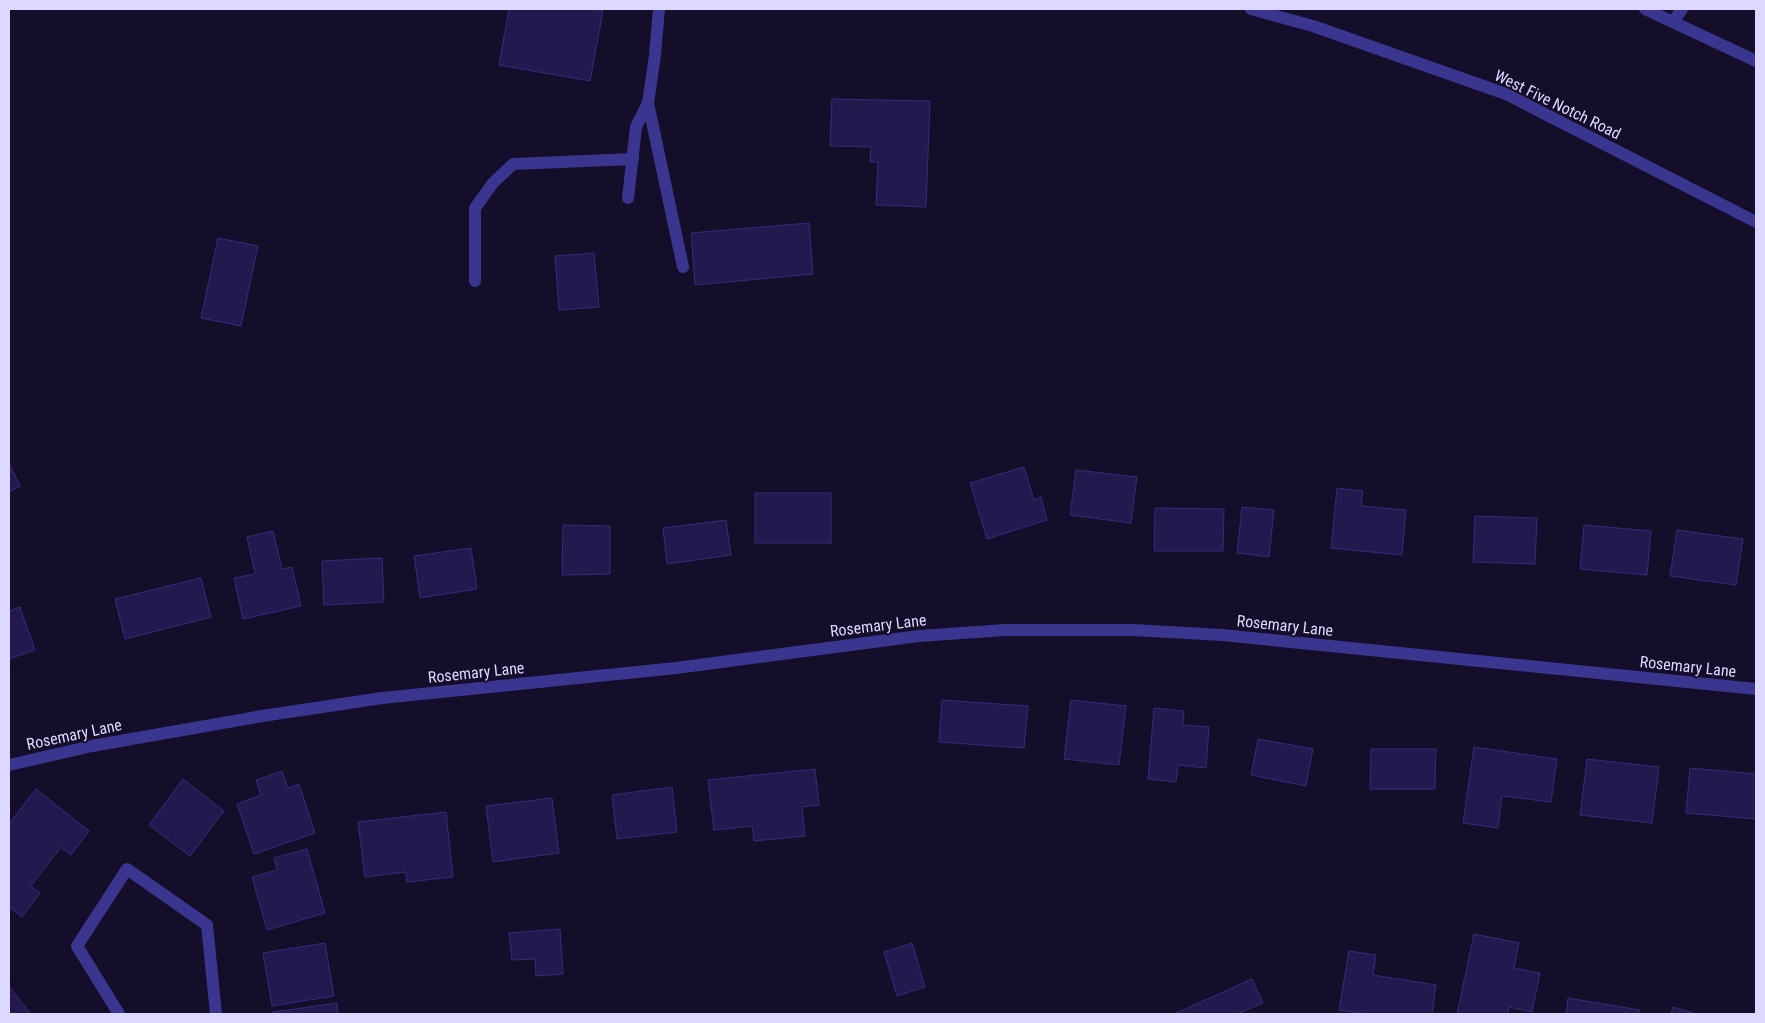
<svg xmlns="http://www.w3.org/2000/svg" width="1765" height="1023" font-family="'Roboto Condensed',sans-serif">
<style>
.building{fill:#24194e;stroke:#3a297c}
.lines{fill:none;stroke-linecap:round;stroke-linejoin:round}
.service{stroke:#3a358e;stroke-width:12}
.minor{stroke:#3a358e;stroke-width:12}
.tertiary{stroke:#3a358e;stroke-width:12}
.labels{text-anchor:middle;stroke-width:4;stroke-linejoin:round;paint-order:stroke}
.street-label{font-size:16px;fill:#ddd8ff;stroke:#140e2b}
</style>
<rect width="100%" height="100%" fill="#140e2b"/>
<!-- building -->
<g class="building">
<polygon points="509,9 592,9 603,11 590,81 499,65"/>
<polygon points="832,99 930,101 926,207 876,205 878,162 870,162 871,147 830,146"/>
<polygon points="809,223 813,274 695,285 691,233"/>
<polygon points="218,238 258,246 241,326 201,318"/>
<polygon points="594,253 599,307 559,310 555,256"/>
<polygon points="9,463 20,486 9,492"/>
<polygon points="1024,467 1034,500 1041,497 1047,520 987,539 970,483"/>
<polygon points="1076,470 1137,477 1131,523 1070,515"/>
<polygon points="1337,488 1363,491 1361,506 1406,510 1402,555 1331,548"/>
<rect x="755" y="493" width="76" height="50"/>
<polygon points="1242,507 1274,510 1269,557 1237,553"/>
<polygon points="1155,508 1224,509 1223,551 1154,551"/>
<polygon points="1475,516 1537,518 1535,564 1473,562"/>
<polygon points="726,520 731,555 667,564 663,528"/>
<polygon points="563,525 610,526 610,574 562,575"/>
<polygon points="1584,525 1651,531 1647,575 1580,569"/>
<polygon points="1677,530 1743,539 1736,585 1670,576"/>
<polygon points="273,531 282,569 292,567 301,606 243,619 234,578 255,574 247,537"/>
<polygon points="471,548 477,589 420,598 414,556"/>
<polygon points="382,558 384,602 324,605 322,561"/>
<polygon points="201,578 211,617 125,639 115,599"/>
<polygon points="20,607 35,650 9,659 9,611"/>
<polygon points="942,700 1028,706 1024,748 939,742"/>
<polygon points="1071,700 1126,706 1119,765 1064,759"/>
<polygon points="1154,708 1184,711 1183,725 1209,727 1206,768 1178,765 1176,782 1148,779"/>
<polygon points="1258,739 1313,749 1306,786 1251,775"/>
<polygon points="1474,747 1557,759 1551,802 1502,796 1498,828 1463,823"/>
<polygon points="1371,749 1436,749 1435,789 1370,789"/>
<polygon points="1587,759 1659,767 1652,823 1580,815"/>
<polygon points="1690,768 1756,774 1756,819 1686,813"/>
<polygon points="815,769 819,805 802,807 805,836 754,841 752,826 714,830 708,780"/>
<polygon points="282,771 288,788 299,784 315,833 254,854 237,804 261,795 256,780"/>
<polygon points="183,779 224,811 190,856 149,825"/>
<polygon points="672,787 677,832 617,839 612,795"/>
<polygon points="36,789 89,831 71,855 61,847 31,886 40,893 22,917 9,907 9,824"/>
<polygon points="552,798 559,853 493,862 486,806"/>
<polygon points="446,812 453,877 407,882 406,872 365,877 358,822"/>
<polygon points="307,849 325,913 267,930 252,877 277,870 274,858"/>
<polygon points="560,929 563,974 536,976 535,959 512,960 509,933"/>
<polygon points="1474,934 1519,943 1514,968 1540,973 1532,1012 1509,1007 1508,1014 1457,1014"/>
<polygon points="325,943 334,996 272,1006 263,953"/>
<polygon points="912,943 925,987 897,996 884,952"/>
<polygon points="1349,951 1376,955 1373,975 1436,985 1432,1014 1367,1014 1339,1010"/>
<polygon points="1252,979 1263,1003 1237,1014 1174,1014"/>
<polygon points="9,987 31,1014 9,1014"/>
<polygon points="1568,998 1640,1010 1639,1014 1566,1014"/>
<polygon points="337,1003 338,1014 274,1014 273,1012"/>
<polygon points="1673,1007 1697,1014 1671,1014"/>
</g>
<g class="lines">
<!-- service -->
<g class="service">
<polyline points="659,9 655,55 648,103 683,267"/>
<polyline points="1645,9 1756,61"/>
<polyline points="1673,22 1682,9"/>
<polyline points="628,198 636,127 648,103"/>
<polyline points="475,281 475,208 493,183 513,164 633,159"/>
</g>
<!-- minor -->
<g class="minor">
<polyline points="9,765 92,746 262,716 382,698 676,668 919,636 1005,630 1133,630 1222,635 1756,689"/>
<polyline points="119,1014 77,946 127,869 207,925 216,1014"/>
</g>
<!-- tertiary -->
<polyline class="tertiary" points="1251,9 1313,26 1506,94 1756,222"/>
</g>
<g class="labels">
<!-- street labels -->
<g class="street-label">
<text transform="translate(1558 104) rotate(26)" y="6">West Five Notch Road</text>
<text transform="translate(878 625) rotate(-7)" y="6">Rosemary Lane</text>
<text transform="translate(1285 625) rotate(6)" y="6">Rosemary Lane</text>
<text transform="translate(1688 666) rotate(6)" y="6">Rosemary Lane</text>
<text transform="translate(476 672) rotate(-6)" y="6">Rosemary Lane</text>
<text transform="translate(74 734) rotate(-12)" y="6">Rosemary Lane</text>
</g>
</g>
<!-- border -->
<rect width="1765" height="1023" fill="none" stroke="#ddd8ff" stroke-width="20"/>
</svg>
